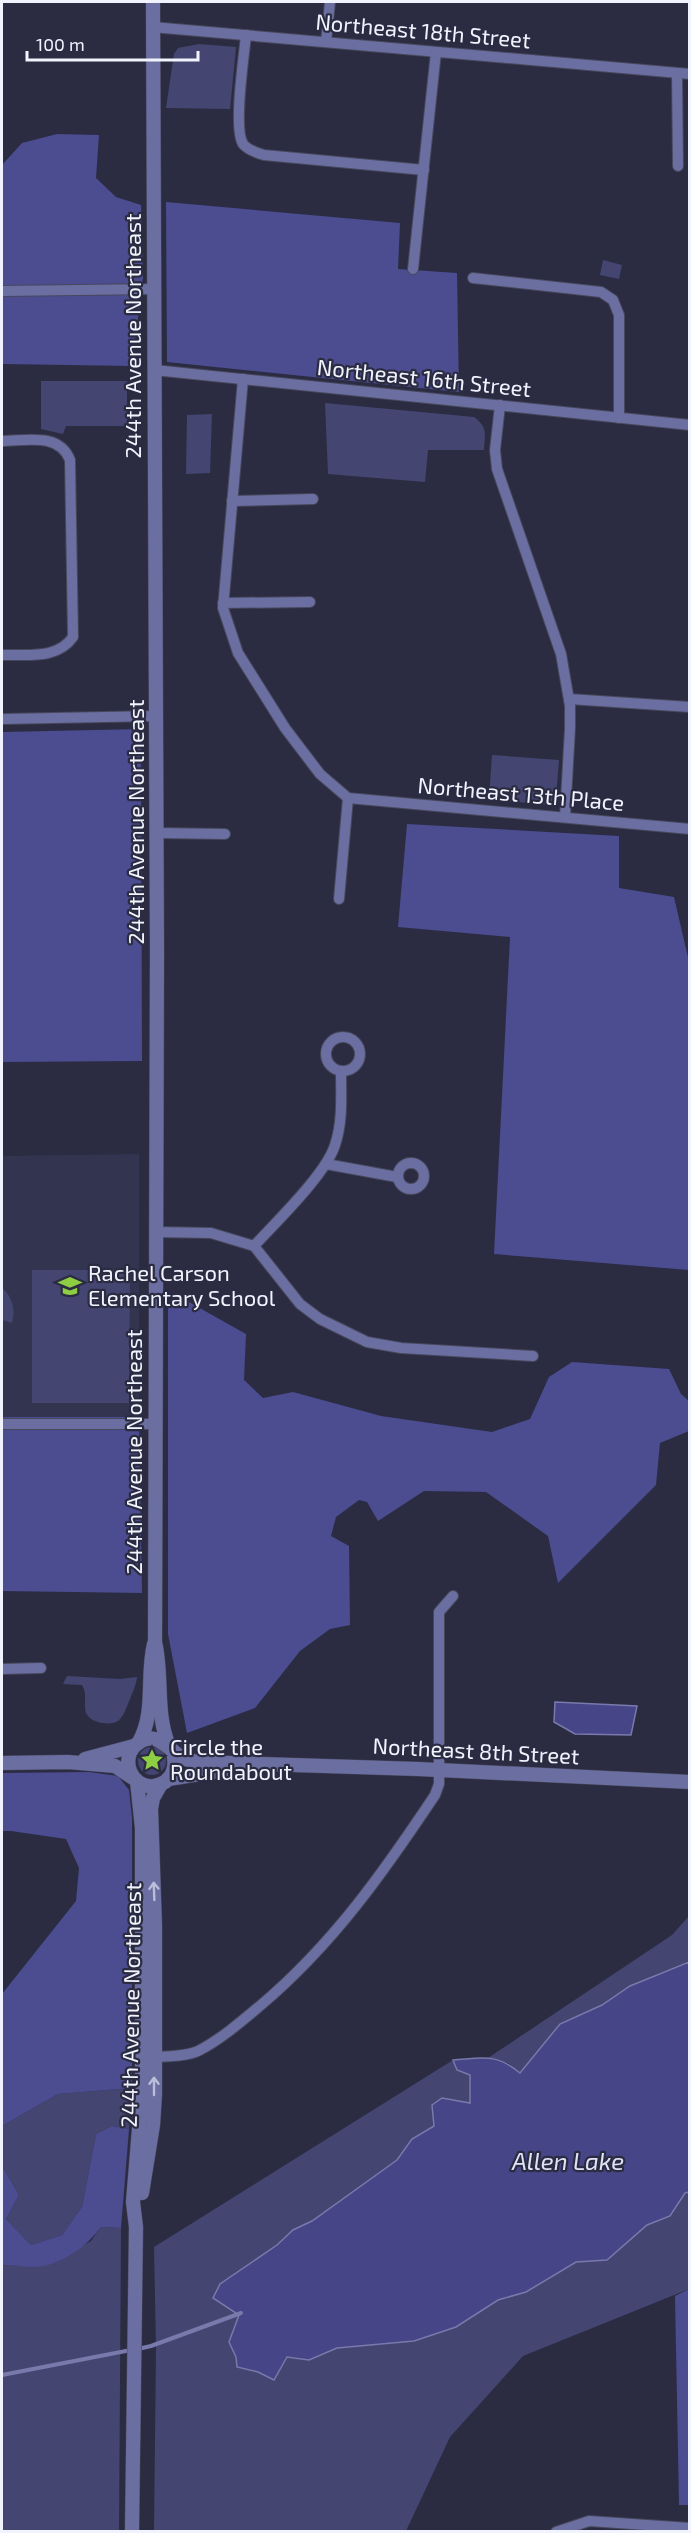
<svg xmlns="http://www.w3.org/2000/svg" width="691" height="2533" font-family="'Exo 2',sans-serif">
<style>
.built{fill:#323450}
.green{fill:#444671}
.forest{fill:#4c4c90}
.water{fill:#454588;stroke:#7979ab;stroke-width:1.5}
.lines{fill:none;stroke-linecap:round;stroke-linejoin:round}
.stream{stroke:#7979ab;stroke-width:4}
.minor-casing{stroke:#47485c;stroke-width:12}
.tertiary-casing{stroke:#47485c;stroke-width:15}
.minor{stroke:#6b6ea0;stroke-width:10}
.tertiary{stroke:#6b6ea0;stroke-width:14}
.oneway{stroke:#bbbed8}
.labels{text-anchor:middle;stroke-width:4.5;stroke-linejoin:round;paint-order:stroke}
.street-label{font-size:22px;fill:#f1f3fe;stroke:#2b2c42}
.poi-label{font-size:22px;fill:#f1f3fe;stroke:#2b2c42;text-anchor:start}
.water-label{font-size:24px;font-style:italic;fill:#e0e2f6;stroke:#2b2c42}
</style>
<rect width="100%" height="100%" fill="#2b2c42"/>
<!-- built -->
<polygon class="built" points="139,1154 139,1417 2,1417 2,1156"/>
<!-- green -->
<g class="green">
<polygon points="199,44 236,47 230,109 166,108 174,54 178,48"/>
<polygon points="603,260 622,265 619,279 600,275"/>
<polygon points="41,381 127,381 127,426 66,426 63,434 41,429"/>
<path d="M325 403 474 417C488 427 485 434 484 450H428L425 482 328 474Z"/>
<polygon points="212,414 210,473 186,474 187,415"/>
<polygon points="492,755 559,760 556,797 548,805 489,799"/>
<polygon points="32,1270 130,1270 129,1403 32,1403"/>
<path d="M2 1288C12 1296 16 1310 12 1323L2 1320Z"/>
<path d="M67 1676 120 1679 137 1677C136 1686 133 1691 130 1699 123 1715 122 1726 102 1723 96 1722 89 1719 86 1713 83 1704 88 1694 82 1685L63 1684Z"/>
<circle cx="152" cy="1761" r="14"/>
<polygon points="689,1916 689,1962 630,1986 602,2005 560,2024 520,2074 508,2063 488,2058 672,1935"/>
<polygon points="453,2060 457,2070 470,2074 470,2103 443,2098 432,2105 434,2126 412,2139 397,2160 312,2221 293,2230 277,2245 241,2270 239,2315 229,2342 236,2357 237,2367 258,2372 274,2380 286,2357 309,2360 337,2348 414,2341 456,2327 498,2300 526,2292 576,2262 607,2260 647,2225 670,2216 685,2193 689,2192 689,2289 523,2356 450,2437 406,2531 154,2532 156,2348 154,2247"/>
<polygon points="132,2088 129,2129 112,2126 96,2134 82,2207 62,2235 31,2245 6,2219 19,2195 2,2166 2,2126 58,2094"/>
<polygon points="101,2227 121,2228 119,2531 2,2532 2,2265 44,2266 91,2241"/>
</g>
<!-- forest -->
<g class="forest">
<polygon points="57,134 99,135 96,178 116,197 141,205 143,277 132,366 2,364 2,165 22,143"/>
<polygon points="166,202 400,223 398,269 457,273 459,392 167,362"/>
<polygon points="141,729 142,1061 2,1062 2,732"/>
<polygon points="407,824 619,836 619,888 674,897 690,966 689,1270 494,1254 510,937 398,927"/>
<polygon points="168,1302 189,1302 246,1334 244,1380 263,1398 293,1392 381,1416 492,1432 530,1419 549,1377 572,1362 669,1369 681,1394 689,1401 689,1431 660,1443 656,1485 558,1583 548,1536 486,1492 424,1491 378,1521 367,1502 359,1500 336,1517 331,1536 349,1546 350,1625 330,1629 300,1651 255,1708 187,1733 168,1634"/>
<polygon points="2,1417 139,1417 142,1593 2,1591"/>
<polygon points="89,1772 118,1776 129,1790 132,1818 132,2088 58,2094 2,2126 2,1994 76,1901 79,1868 66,1839 11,1831 2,1831 2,1773"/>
<path d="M112 2126 129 2129 121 2228 101 2227C88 2245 66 2261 44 2266 31 2268 15 2265 2 2265V2166L19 2195 6 2219 31 2245 62 2235 82 2207 96 2134Z"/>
<polygon points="689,2289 690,2505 679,2505 675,2296"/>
</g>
<!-- water -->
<g class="water">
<polygon points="555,1702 637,1706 631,1735 575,1734 554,1722"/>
<path d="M689 1962V2192L685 2193 670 2216 647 2225 607 2260 576 2262 526 2292 498 2300 456 2327 414 2341 337 2348 309 2360 287 2357 274 2380 258 2372 237 2367 236 2357 229 2342 239 2315 213 2298 220 2284 277 2245 293 2230 312 2221 397 2160 412 2139 434 2126 432 2105 442 2098 470 2103V2075L457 2070 453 2060C483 2058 496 2053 520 2073L560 2024 602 2005 630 1986Z"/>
</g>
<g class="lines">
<!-- stream -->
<g class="stream">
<polyline points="138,2349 151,2346 241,2313"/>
<polyline points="2,2375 131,2350"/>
</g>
<!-- minor casing -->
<g class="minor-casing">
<g id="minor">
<polyline points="152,27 690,74"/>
<path d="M246 35C244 57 233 128 243 144 248 150 257 153 264 155L424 170"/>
<polyline points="326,42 330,2"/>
<polyline points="677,73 678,166"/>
<polyline points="413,269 436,52"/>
<polyline points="473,278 601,292 613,300 619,315 619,418"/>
<polyline points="2,291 154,289"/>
<polyline points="154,370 690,425"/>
<polyline points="243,379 223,608 238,653 285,728 320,774 348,798 690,829"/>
<polyline points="500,405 495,450 497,469 561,654 570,706 570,728 565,817"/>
<path d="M2 441C26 441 59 432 70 460L73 637C57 660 27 654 2 655"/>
<polyline points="232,501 313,499"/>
<polyline points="223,603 310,602"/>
<polyline points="569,699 690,707"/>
<polyline points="2,719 157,716"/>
<polyline points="157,833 225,834"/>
<polyline points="339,899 348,798"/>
<circle cx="343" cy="1054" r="17"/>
<circle cx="411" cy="1176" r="13"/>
<polyline points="326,1164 397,1177"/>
<polyline points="157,1232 211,1233 254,1246 300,1304 320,1319 367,1342 401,1348 533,1356"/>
<path d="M254 1246C276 1222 326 1174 335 1145 343 1121 341 1096 341 1071"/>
<polyline points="2,1424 154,1424"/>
<polyline points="2,1669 41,1668"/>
<path d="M148 2057C160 2057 188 2056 198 2051 220 2040 242 2021 261 2005 333 1944 383 1873 435 1795L439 1784V1612L453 1596"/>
<polyline points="556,2532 589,2521 690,2528"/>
</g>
</g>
<!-- tertiary casing -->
<g class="tertiary-casing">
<g id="tertiary">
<path d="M153 2 157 951 155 1642C163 1676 155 1713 169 1746"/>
<path d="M139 1742C156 1712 146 1676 154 1644"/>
<path d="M172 1750C178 1766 173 1783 154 1786 131 1789 119 1758 137 1744 155 1729 167 1748 181 1757 186 1760 193 1761 199 1762L418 1769 690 1782"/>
<polyline points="85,1759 134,1746"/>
<polyline points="2,1763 68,1762 115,1766 133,1778"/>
<polyline points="168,1779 226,1770"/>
<polyline points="142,2193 153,2125 155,2094 155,1926 151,1809 153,1798 161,1784"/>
<polyline points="132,2532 136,2227 133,2202 142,2092 142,1828 137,1781"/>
</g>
</g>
<!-- minor -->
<use href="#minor" class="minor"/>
<!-- tertiary -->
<use href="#tertiary" class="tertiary"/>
</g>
<!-- one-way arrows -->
<defs><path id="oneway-shaft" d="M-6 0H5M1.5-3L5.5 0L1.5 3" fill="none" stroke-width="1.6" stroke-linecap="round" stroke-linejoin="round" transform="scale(1.5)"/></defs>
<g class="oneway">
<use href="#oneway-shaft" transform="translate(154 1891) rotate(-92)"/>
<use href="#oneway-shaft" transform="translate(154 2086) rotate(-90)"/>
</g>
<!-- icons -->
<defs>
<g id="school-bare" transform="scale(1.8)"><path d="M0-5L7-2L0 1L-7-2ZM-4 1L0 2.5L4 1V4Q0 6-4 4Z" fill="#8ece43" stroke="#2b2c42" stroke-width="2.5" paint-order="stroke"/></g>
<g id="sight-bare" transform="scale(1.8)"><path d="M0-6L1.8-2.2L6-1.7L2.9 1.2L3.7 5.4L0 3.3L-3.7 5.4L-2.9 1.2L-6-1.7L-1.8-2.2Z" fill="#8ece43" stroke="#2b2c42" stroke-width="2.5" paint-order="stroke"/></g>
</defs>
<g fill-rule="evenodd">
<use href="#school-bare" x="70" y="1286"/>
<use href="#sight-bare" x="152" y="1760"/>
</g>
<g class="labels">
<!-- street labels -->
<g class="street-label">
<text transform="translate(423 31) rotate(5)" y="8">Northeast 18th Street</text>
<text transform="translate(133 336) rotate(-90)" y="8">244th Avenue Northeast</text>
<text transform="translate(424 378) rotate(6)" y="8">Northeast 16th Street</text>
<text transform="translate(521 794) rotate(5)" y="8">Northeast 13th Place</text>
<text transform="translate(136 822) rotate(-90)" y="8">244th Avenue Northeast</text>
<text transform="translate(134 1452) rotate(-90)" y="8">244th Avenue Northeast</text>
<text transform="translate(476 1751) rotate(3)" y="8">Northeast 8th Street</text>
<text transform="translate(131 2005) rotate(-89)" y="8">244th Avenue Northeast</text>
</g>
<!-- poi labels -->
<g class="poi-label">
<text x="88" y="1281">Rachel Carson<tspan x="88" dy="25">Elementary School</tspan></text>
<text x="170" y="1755">Circle the<tspan x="170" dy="25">Roundabout</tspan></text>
</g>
<!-- water labels -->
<g class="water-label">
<text x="568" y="2170">Allen Lake</text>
</g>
</g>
<!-- border -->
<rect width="691" height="2533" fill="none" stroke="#f1f3fe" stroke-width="6"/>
<!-- scale -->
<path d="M27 51v9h171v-9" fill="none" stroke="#f1f3fe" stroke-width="3"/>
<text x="36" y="51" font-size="18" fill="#f1f3fe" stroke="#2b2c42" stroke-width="4.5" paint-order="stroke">100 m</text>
</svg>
